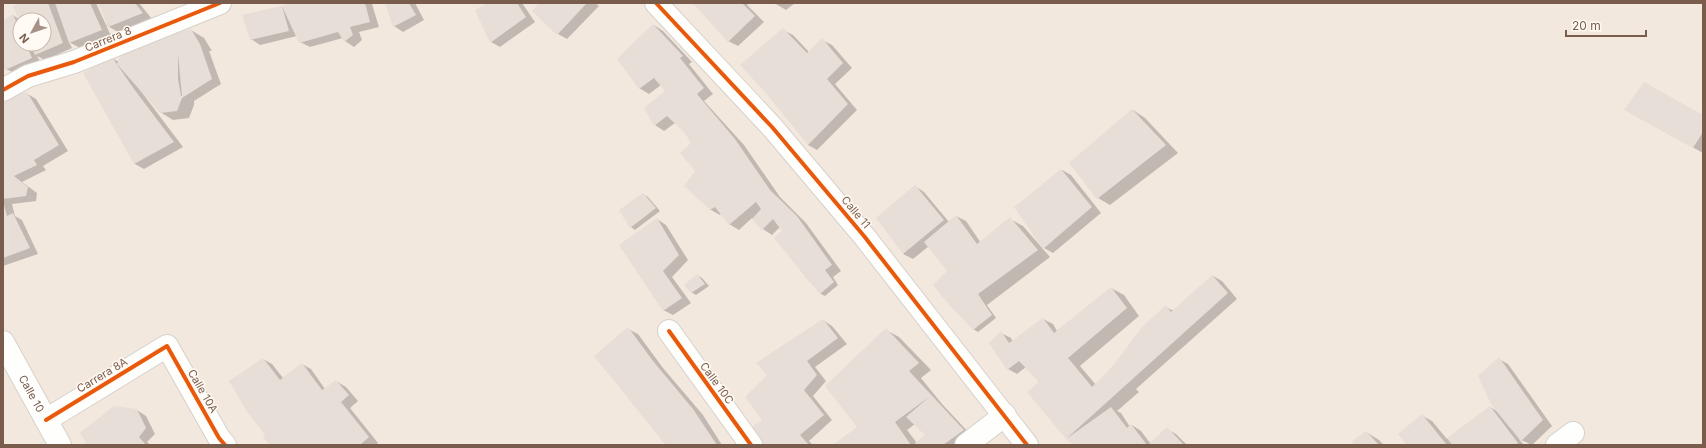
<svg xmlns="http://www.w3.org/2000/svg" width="1706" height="448" font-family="Inter,sans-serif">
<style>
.residential{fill:#f2e8de;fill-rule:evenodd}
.shadow{fill:#0003;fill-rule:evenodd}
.building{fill:#e6ded7;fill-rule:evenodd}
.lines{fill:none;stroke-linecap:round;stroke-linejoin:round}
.minor-casing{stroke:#d7d1cb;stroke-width:24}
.minor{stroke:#fefefd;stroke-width:22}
.cycleway-casing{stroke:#fffaf3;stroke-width:6}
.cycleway{stroke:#e8590c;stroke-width:4}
.labels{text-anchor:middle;stroke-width:3;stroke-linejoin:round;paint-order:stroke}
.street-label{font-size:11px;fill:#7a5c4d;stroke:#fffaf3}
</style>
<rect width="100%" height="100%" fill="#f9f5f0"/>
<!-- residential -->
<path class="residential" d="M3 3H1703V445H3ZM20 20H44V44H20Z"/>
<!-- shadow -->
<g class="shadow">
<path d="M25 3H96L111 36 80 48 69 42 72 48 45 60 37 56 41 63 16 74 6 69 3 63V22L13 15 20 20ZM20 20H44V44H20Z"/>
<polygon points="99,3 139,3 152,19 118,32 106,25 108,24"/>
<polygon points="290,3 374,3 372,4 379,27 359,32 362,40 354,47 345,41 343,38 310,47 300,42 297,36 260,45 251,39 244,16 282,7"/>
<polygon points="386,3 415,3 424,20 403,32 394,26"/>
<polygon points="490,3 522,3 535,22 500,47 491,42"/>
<polygon points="540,3 595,3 599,6 567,39 558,34"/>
<polygon points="694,3 749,3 747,5 764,22 738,46 728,41"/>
<polygon points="774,3 795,3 786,10"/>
<polygon points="654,25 663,31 692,62 689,64 713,94 704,101 744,145 780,197 806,223 841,271 833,277 838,285 825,296 821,294 811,283 812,282 810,282 775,238 783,231 780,227 772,235 763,229 752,218 739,230 729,224 721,214 720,215 711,210 686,186 696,171 693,143 685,132 675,123 664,131 655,125 666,91 661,85 649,94 639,88"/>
<polygon points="191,30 204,38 212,51 209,51 221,84 194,101 194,105 189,118 173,120 160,112 141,90 140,90 183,147 144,169 135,164 112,58 119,62"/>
<polygon points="783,30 793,35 809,52 822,40 832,45 852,68 835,84 857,110 817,150 808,145"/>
<polygon points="26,93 36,99 68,151 43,166 46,170 22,182 37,193 36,201 12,204 15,216 22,220 38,254 3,266 3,100"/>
<polygon points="1133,110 1145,118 1178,153 1110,205 1098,198"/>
<polygon points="1626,110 1703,116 1703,153"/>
<polygon points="1062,170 1071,175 1101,213 1053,253 1044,248"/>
<polygon points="915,186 924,192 949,222 956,216 966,221 981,243 1010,219 1023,226 1050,257 987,305 996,318 978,332 973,329 949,271 929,246 913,259 903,254"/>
<polygon points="643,194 648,197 660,211 635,230 631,227"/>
<polygon points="657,219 666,225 688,260 672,277 691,303 673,315 663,310"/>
<polygon points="697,275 702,278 709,286 696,295 691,292"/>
<polygon points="1213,276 1222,281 1237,299 1136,389 1139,392 1117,411 1121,413 1130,427 1132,425 1141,431 1151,444 1167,429 1176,434 1187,445 1074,445 1029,392 1040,383 1026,367 1017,374 1008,369 1001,333 1011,338 1013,342 1043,319 1053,324 1057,331 1111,288 1124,295 1139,316 1080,366 1096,385 1166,307 1174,311"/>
<polygon points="823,320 832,326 847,344 815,367 826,381 813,396 832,420 809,441 813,445 765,445 764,420"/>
<polygon points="628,329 638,334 663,368 703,415 722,445 666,445 659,436 595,356"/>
<path d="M886 330 899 337 931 370 921 378 942 404 972 436 960 445H834L859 427ZM915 424 926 435 917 443 907 430Z"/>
<polygon points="263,359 272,364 283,378 302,364 311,369 325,389 336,381 346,387 358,401 350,408 378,443 376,445 271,445 267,435"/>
<polygon points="1499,359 1508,364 1552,426 1532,445 1519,439 1524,445 1408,445 1423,416 1432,421 1447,439 1490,407 1497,411"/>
<polygon points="137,410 146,416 155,434 147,442 150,445 89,445"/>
<polygon points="1366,432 1379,440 1384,445 1356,445"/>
</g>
<!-- building -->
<g class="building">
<polygon points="22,3 48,3 63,43 35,55 30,44 44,44 44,20 19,20 13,6"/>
<polygon points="55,3 90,3 102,30 69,43"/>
<polygon points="98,3 135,3 143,13 108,27"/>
<polygon points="288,3 365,3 370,22 350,27 353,35 344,42 338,32 299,43 282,6"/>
<polygon points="385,3 409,3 416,15 393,27"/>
<polygon points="488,3 517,3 526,17 490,43 475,10"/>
<polygon points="539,3 587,3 557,35 532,11"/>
<polygon points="693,3 742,3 755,16 728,42"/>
<polygon points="282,6 289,31 250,40 242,15"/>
<polygon points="13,14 20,31 20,44 26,44 32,58 5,70 3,65 3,21"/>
<polygon points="653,24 683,56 680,58 704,88 697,94 735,139 770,190 797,216 832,265 825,270 834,282 820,294 774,238 782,231 773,219 762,230 752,219 761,209 756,202 729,225 715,207 710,210 684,186 695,171 680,153 691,143 684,132 667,116 654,126 644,108 665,91 654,78 639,89 617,59"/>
<polygon points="783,28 807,53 822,38 843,63 827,79 848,104 808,145 765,92 740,65"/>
<path d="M191 29 200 44 212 79 182 98 177 111 160 113 117 64 124 47ZM178 54 182 96H181L178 79Z"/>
<polygon points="112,57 134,89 174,142 134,164 83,73"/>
<polygon points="1644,82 1703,115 1703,132 1693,148 1624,110"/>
<polygon points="27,92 59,145 34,160 37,165 14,176 28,187 26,196 3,199 3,99"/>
<polygon points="1132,109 1166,145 1097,199 1069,163"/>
<polygon points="1061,169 1092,207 1043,249 1014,207"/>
<polygon points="915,185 944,220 903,254 876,218"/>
<polygon points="643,193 656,208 630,228 619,210"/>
<polygon points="3,201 7,216 13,213 30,248 3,258"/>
<polygon points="956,215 977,244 1010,217 1038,250 978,294 992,315 973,330 944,299 933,285 947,271 924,242"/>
<polygon points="657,218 679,255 663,271 682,298 663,311 619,245"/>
<polygon points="697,274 705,284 691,293 684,285"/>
<polygon points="1212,275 1228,293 1066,439 1111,407 1127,428 1131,424 1147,445 1073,445 1066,439 1027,392 1039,382 1019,361 1007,370 989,343 1001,331 1009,343 1043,318 1054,333 1111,287 1127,308 1068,358 1092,387 1112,367 1142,327 1166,305 1171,312"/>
<polygon points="823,319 838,338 807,361 817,375 804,390 824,415 800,435 809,445 764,445 752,427 762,420 745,397 767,375 756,363"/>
<polygon points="628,327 653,361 693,409 717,445 666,445 594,356"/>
<polygon points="886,328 919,363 909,371 964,430 943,445 913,445 925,435 906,417 929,397 895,422 911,445 833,445 857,427 825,386"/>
<polygon points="1499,357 1543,420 1521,441 1492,406 1478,376"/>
<polygon points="263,358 280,380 302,363 322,390 336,380 349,395 341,402 369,437 360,445 270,445 263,437 265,435 246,410 229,381"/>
<polygon points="114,406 137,409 146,428 139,437 146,445 87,445 80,433"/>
<polygon points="1490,406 1518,443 1515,445 1452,445 1447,438"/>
<polygon points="1422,414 1447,445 1407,445 1398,434"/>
<polygon points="1167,427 1184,445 1148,445"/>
<polygon points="1366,431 1379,445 1355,445 1352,441"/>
</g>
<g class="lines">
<!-- minor casing -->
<g class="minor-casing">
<g id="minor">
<polyline points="656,3 772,127 864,236 1027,445"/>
<polyline points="3,90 28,76 74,62 220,3"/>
<polyline points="669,331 751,445"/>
<path id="s1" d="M3 342 60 445"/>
<polyline points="46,420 167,346 219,438 225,445"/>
<polyline points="966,445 1005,415"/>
<polyline points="1557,445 1573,433"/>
</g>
</g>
<!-- minor -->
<use href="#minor" class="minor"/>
<!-- cycleway casing -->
<g class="cycleway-casing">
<g id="cycleway">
<polyline points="656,3 772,127 864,236 1027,445"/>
<polyline points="3,90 28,76 74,62 220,3"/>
<polyline points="669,331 751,445"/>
<polyline points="46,420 167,346 219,438 225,445"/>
</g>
</g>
<!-- cycleway -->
<use href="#cycleway" class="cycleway"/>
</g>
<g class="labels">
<!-- street labels -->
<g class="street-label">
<text transform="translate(108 39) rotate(-22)" y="4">Carrera 8</text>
<text transform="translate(856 212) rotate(50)" y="4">Calle 11</text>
<text transform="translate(102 375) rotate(-31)" y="4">Carrera 8A</text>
<text transform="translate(717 383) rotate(54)" y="4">Calle 10C</text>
<text transform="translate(203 391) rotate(60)" y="4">Calle 10A</text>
<text dy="4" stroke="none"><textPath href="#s1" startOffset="59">Calle 10</textPath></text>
</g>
</g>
<!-- border -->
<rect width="1706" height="448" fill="none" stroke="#7a5c4d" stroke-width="8"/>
<!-- north arrow -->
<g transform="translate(32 32) rotate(230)"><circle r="19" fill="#fffaf3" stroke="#cabbb1"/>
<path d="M0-3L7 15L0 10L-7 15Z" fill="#a69286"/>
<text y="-6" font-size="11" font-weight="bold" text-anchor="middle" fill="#7a5c4d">N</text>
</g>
<!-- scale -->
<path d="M1566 30v6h80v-6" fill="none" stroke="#7a5c4d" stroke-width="2"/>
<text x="1572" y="30" font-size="12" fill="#7a5c4d" stroke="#fffaf3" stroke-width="3" paint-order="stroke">20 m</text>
</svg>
